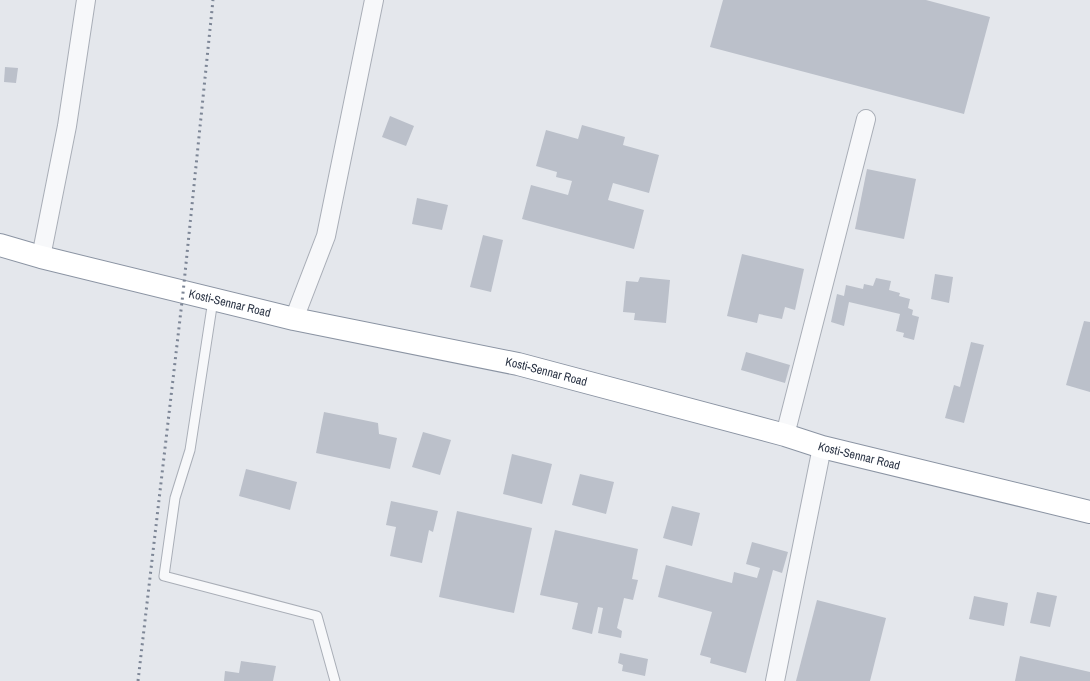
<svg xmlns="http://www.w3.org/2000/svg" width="1090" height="681" font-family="'Archivo Narrow',sans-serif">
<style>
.building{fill:#bbc0ca}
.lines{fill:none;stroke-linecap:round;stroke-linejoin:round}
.lane-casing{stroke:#a9aeb7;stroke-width:11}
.street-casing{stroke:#a9aeb7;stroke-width:20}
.highway-casing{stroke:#8b94a3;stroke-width:24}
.lane{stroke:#f7f8fa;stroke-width:9}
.street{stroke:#f7f8fa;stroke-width:18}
.highway{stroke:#fff;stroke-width:22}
.rail{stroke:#7d8696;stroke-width:3;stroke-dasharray:2 4;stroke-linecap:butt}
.labels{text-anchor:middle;stroke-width:3;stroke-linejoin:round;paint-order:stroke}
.street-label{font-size:12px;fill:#2b3445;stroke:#f4f6f9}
</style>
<rect width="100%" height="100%" fill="#e4e7ec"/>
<!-- building -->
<g class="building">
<polygon points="723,0 926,0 990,17 964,114 710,47"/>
<polygon points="5,67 18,68 16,83 4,82"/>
<polygon points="390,116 414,126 406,146 382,137"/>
<polygon points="582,125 625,137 623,145 659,155 649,193 613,183 608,200 644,210 634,249 522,219 531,185 568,195 572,181 556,177 557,172 536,166 546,130 578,139"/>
<polygon points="867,169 916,179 904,239 855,229"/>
<polygon points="417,198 448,205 442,230 412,224"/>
<polygon points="483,235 503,240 491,292 470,287"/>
<polygon points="742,254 804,269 795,310 785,307 782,319 759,314 757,323 727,316"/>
<polygon points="935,274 953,277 949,303 931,299"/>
<polygon points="640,277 670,280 666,323 634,320 635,313 623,312 626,281 638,282"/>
<polygon points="876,278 891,281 889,290 900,293 899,296 910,299 908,308 913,310 912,315 919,317 914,340 903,337 904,333 896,331 900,314 849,302 844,326 831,322 837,294 844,296 846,285 863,289 864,284 873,286"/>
<polygon points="1084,321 1090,322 1090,392 1066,385"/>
<polygon points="971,342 984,345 964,423 945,418 954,385 960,387"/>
<polygon points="746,352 790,365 785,383 741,370"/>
<polygon points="324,412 378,423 379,434 397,438 390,469 316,453"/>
<polygon points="423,432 451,440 440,475 412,467"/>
<polygon points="512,454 552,464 542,504 503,494"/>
<polygon points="246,469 297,482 290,510 239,496"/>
<polygon points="580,474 614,482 606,514 572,505"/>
<polygon points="391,501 438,511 433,532 429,530 422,563 390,556 396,527 386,525"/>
<polygon points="672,506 700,513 692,546 663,538"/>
<polygon points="457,511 532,528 514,613 439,597"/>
<polygon points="555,530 638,549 632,579 638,580 633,600 624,598 617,628 622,631 621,638 598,633 603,608 598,607 592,634 572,629 578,603 540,595"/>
<polygon points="752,542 788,552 782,573 773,570 746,673 710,663 711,658 700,655 712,612 658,597 666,565 732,583 734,572 757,578 760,568 746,564"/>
<polygon points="1037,592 1057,596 1050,627 1030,623"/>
<polygon points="974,596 1008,603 1004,626 969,619"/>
<polygon points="817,600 886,618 870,681 796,681"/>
<polygon points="620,653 648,659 645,676 622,671 623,665 618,663"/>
<polygon points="1020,656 1090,672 1090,681 1015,681"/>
<polygon points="241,661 276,666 273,681 224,681 225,671 239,673"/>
</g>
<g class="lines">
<!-- lane casing -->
<g class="lane-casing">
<polyline id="lane" points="213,300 190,450 175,498 164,576 317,616 335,681"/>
</g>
<!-- street casing -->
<g class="street-casing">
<g id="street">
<polyline points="41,257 67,126 86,0"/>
<polyline points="294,319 326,236 374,0"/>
<polyline points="785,435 866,119"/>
<polyline points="775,681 822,447"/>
</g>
</g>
<!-- highway casing -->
<g class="highway-casing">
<g id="highway">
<path id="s1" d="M0 245 41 257 294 319 518 364 785 435 822 447 1090 512"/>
</g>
</g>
<!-- lane -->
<use href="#lane" class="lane"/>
<!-- street -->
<use href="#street" class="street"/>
<!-- highway -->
<use href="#highway" class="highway"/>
<!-- rail -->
<polyline class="rail" points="138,681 183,293 213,0"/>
</g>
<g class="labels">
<!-- street labels -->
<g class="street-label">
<text dy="4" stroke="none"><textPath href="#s1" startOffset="237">Kosti-Sennar Road</textPath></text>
<text dy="4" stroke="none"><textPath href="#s1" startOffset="561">Kosti-Sennar Road</textPath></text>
<text dy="4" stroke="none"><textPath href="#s1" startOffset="885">Kosti-Sennar Road</textPath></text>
</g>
</g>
</svg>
